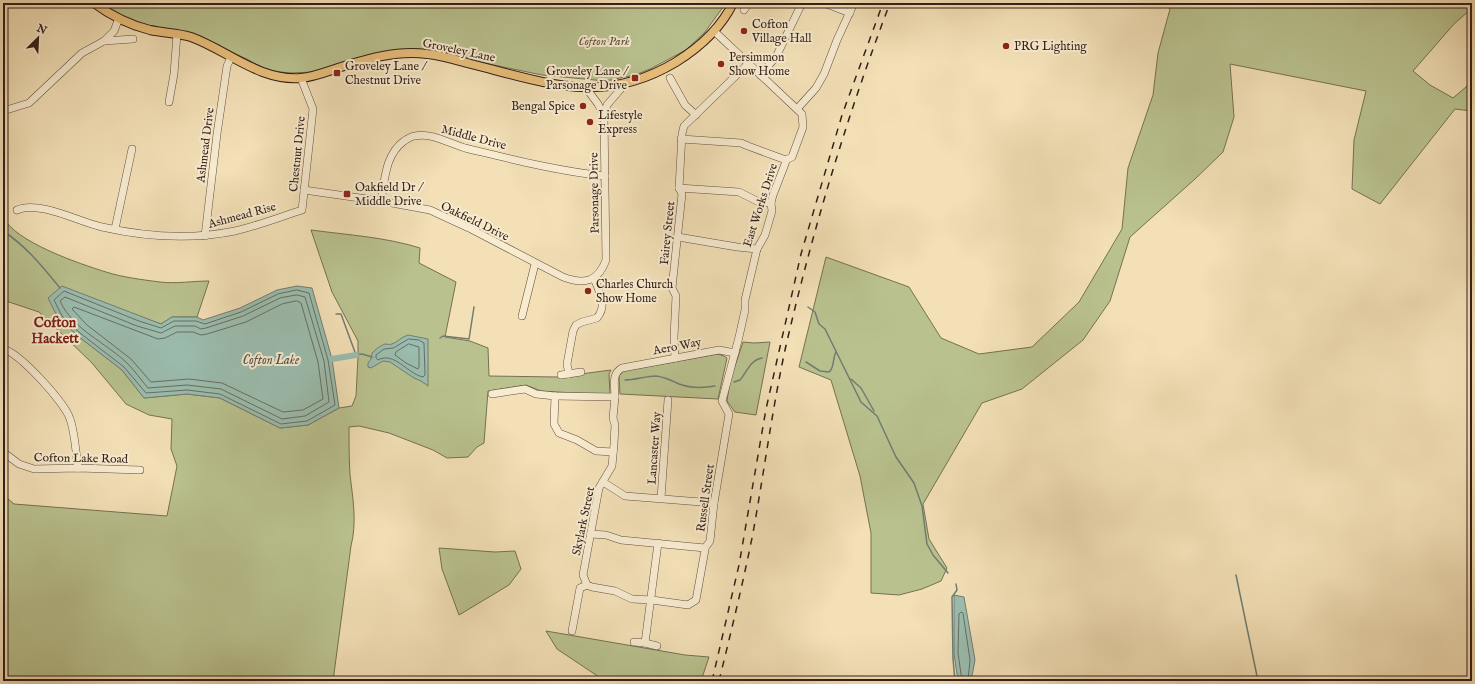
<svg xmlns="http://www.w3.org/2000/svg" width="1475" height="684" font-family="'IM FELL English',serif">
<style>
.green{fill:#b9c28f;stroke:#767053}
.water{fill:#9bbdaf;stroke:#717d72}
.lines{fill:none;stroke-linecap:round;stroke-linejoin:round}
.shore{stroke:#676e63;stroke-width:1}
.stream{stroke:#717d72;stroke-width:1.5}
.canal{stroke:#9bbdaf;stroke-width:6}
.minor-casing{stroke:#634e3f;stroke-width:8}
.major-casing{stroke:#331e17;stroke-width:10}
.minor{stroke:#f7ebd0;stroke-width:7}
.major{stroke:#eac07c;stroke-width:8}
.rail{stroke:#331e17;stroke-width:1.5;stroke-dasharray:7 7;stroke-linecap:butt}
.poi-dot{fill:#8f2418;stroke:#f7ebd0;stroke-width:1.5}
.labels{text-anchor:middle;stroke-width:4;stroke-linejoin:round;paint-order:stroke}
.poi-label{font-size:12px;fill:#331e17;stroke:#f7ebd0;text-anchor:start}
.park-label{font-size:12px;font-style:italic;fill:#5b4f3b;stroke:#f7ebd0}
.street-label{font-size:12px;fill:#331e17;stroke:#f7ebd0}
.water-label{font-size:13px;font-style:italic;fill:#524e45;stroke:#f7ebd0}
.quarter-label{font-size:14px;font-weight:bold;fill:#7a1f14;stroke:#f7ebd0}
</style>
<rect width="100%" height="100%" fill="#f3e0b7"/>
<filter id="stains"><feTurbulence type="fractalNoise" baseFrequency=".005" numOctaves="4"/><feColorMatrix values="0 0 0 0 .2 0 0 0 0 .09 0 0 0 0 .02 0 0 0 .5 -.17"/></filter>
<radialGradient id="worn" r=".72"><stop offset=".6" stop-color="#630" stop-opacity="0"/><stop offset="1" stop-color="#630" stop-opacity=".3"/></radialGradient>
<!-- green -->
<g class="green">
<polygon points="98,3 726,3 705,32 686,50 650,69 635,75 605,81 542,75 416,49 314,72 289,73 266,70 247,59 224,49 208,40 184,32 147,26 124,17"/>
<polygon points="1165,3 1472,3 1472,10 1470,10 1454,24 1413,71 1430,85 1453,98 1466,87 1472,79 1472,111 1455,109 1380,204 1352,189 1354,140 1366,91 1230,64 1234,117 1223,152 1195,179 1130,237 1110,301 1083,340 1022,389 982,403 923,504 929,539 947,568 941,581 922,589 899,595 871,593 871,533 860,476 831,380 799,367 826,257 909,287 941,338 979,354 1032,347 1079,302 1122,229 1128,168 1153,95 1158,53 1170,9"/>
<path d="M3 217C15 242 80 264 106 272 121 277 144 280 160 282 176 284 193 281 209 281L197 317H172L161 324 141 317 78 336 122 370 144 398 187 394 220 398 280 428 308 425 339 408 352 406 356 396 358 357V341L332 292 311 230C348 235 385 237 420 248L419 263 456 282 445 337 470 341 488 348 489 376 558 377 611 370 609 374 610 395 541 391 526 385 488 391 484 443 477 447 468 457 447 458 433 450 389 433 359 426 349 427C349 443 349 459 350 475 353 499 357 523 351 546L333 681H3V495L14 504 167 516 177 466 171 449 172 419 149 415 126 404 92 363 39 312 3 300Z"/>
<polygon points="743,342 754,343 770,342 756,415 735,412 727,401 730,381"/>
<polygon points="718,354 724,356 727,358 718,399 620,394 619,376 623,371"/>
<polygon points="439,548 495,552 515,551 521,569 509,585 459,615 442,569"/>
<polygon points="546,631 685,655 709,657 701,681 605,681 557,649"/>
</g>
<!-- water -->
<g class="water">
<polygon points="62,286 161,324 172,317 197,317 203,320 240,308 277,290 297,286 312,288 332,359 339,408 308,425 280,428 220,398 187,394 144,398 122,370 78,336 58,318 48,298"/>
<path d="M408 335 428 339V386L421 381 414 378 390 362 383 361 371 368 368 367V363L371 359 372 353C375 350 381 345 385 344 387 344 390 345 392 344 398 342 401 337 408 335Z"/>
<polygon points="954,595 964,597 975,660 971,681 958,681 954,654"/>
</g>
<g class="lines">
<!-- shore -->
<g class="shore">
<polygon points="297,290 309,293 328,360 335,405 307,421 281,424 220,394 187,390 146,393 124,367 80,333 62,316 54,300 64,291 139,321 161,328 174,321 196,321 205,324 241,312 278,294"/>
<path d="M297 295 305 297 324 361 329 402 305 416 282 419 221 389 187 385 148 388C141 380 135 371 128 364 107 343 73 330 60 301L65 297 137 326 161 333 175 326H195L201 329 206 328 243 316 280 298Z"/>
<polygon points="297,301 301,303 318,362 323,399 303,410 283,412 222,383 189,379 151,382 131,359 87,325 72,309 74,307 158,339 165,338 177,332 193,332 201,335 207,334 246,322 282,304"/>
<path d="M409 339 419 340 424 343 425 375 423 377C408 374 394 351 378 360L376 358V355L384 349 393 348Z"/>
<polygon points="409,344 419,347 419,367 418,369 406,363 395,355 396,352"/>
<polyline points="962,681 958,653 959,614 961,612 963,613 970,660 968,681"/>
</g>
<!-- stream -->
<g class="stream">
<polyline points="6,26 6,3"/>
<path d="M3 231C26 246 43 267 60 288"/>
<polyline points="808,307 815,312 819,324 825,329 861,402 877,416 896,457 914,483 922,506 927,544 933,555 948,573"/>
<polyline points="336,314 341,314 356,355 362,354 372,357"/>
<polyline points="440,338 443,336 469,339 474,307"/>
<path d="M806 362 820 371 829 372C835 367 832 359 836 352"/>
<polyline points="851,379 861,388 874,411"/>
<path d="M625 380C635 380 646 376 656 376 665 377 671 380 679 384 690 388 704 388 715 386"/>
<path d="M734 382 740 380C747 372 750 360 762 358"/>
<polyline points="1236,575 1258,681"/>
<polyline points="955,681 953,659 952,597 957,590 956,584"/>
</g>
<!-- canal -->
<polyline class="canal" points="332,359 356,355"/>
<!-- minor casing -->
<g class="minor-casing">
<g id="minor">
<polyline points="824,3 850,13"/>
<polyline points="744,10 749,3"/>
<polyline points="104,41 133,39"/>
<polyline points="760,75 776,57 802,3"/>
<polyline points="670,78 685,105 696,115"/>
<polyline points="589,88 589,92 598,104 604,116"/>
<polyline points="169,102 174,74 177,34"/>
<polyline points="797,109 816,88 824,74 837,40 854,3"/>
<polyline points="3,111 29,103 82,53 104,41 114,31 119,18"/>
<polyline points="681,139 741,143 748,146 786,160"/>
<polyline points="679,188 739,192 759,202 771,203"/>
<path d="M304 190 381 201 430 210 469 228 563 277C584 285 598 282 606 260L604 116 607 105 625 84"/>
<path d="M381 201C385 179 385 155 404 141 407 139 412 136 415 136 431 132 450 144 465 148 511 159 557 171 605 176"/>
<path d="M17 210C39 200 79 222 102 227 146 237 191 240 235 231 257 226 280 217 302 210L313 109 301 78"/>
<polyline points="115,229 132,149"/>
<polyline points="205,236 217,134 227,66 231,57"/>
<polyline points="678,237 737,247 757,249"/>
<polyline points="522,316 535,264"/>
<path d="M3 349C20 353 65 403 70 419 75 433 76 454 78 468"/>
<polyline points="675,358 674,337 676,296 672,288 682,194 679,188 682,134 684,126 749,63"/>
<path d="M569 374 567 364 573 331 576 325 582 322 597 318C608 305 599 292 594 278"/>
<polyline points="561,375 581,372"/>
<polyline points="492,394 525,389 536,394 555,396 554,424 559,433 577,440 596,451 613,452"/>
<path d="M555 396 615 397C615 386 611 374 622 368L719 350 735 353"/>
<polyline points="615,397 613,418 615,425 614,444 612,466 599,488 583,575 587,585 592,587 615,591 632,599 652,600 688,605 696,600 705,550 705,548 710,541 714,503 729,414 722,401 739,337 745,310 745,300 757,249 765,235 772,211 771,203 773,195 785,164 786,160 792,157 803,127 802,114 714,31"/>
<polyline points="3,452 19,464 34,469 78,468 140,470"/>
<polyline points="603,482 625,496 714,503"/>
<polyline points="661,498 668,400"/>
<polyline points="591,534 606,535 621,540 705,548"/>
<polyline points="572,631 580,588 587,585"/>
<polyline points="634,642 645,643 658,543"/>
<polyline points="645,643 657,646"/>
</g>
</g>
<!-- major casing -->
<g class="major-casing">
<path id="major" d="M94 3C110 15 130 25 150 30 164 33 178 33 191 37 229 51 259 81 301 78 314 77 326 72 338 68 367 59 396 50 427 54 441 55 456 60 471 64 547 83 603 106 676 62 700 47 721 28 733 3"/>
</g>
<!-- minor -->
<use href="#minor" class="minor"/>
<!-- major -->
<use href="#major" class="major"/>
<!-- rail -->
<g class="rail">
<polyline points="712,681 739,565 766,409 801,254 842,115 883,3"/>
<path d="M719 681C731 632 743 583 753 533 764 472 772 411 785 350 812 232 847 116 890 3"/>
</g>
</g>
<!-- markers -->
<g class="poi-dot">
<circle cx="744" cy="31" r="4"/>
<circle cx="1006" cy="46" r="4"/>
<circle cx="721" cy="64" r="4"/>
<rect x="333" y="69" width="8" height="8" rx="2"/>
<rect x="631" y="74" width="8" height="8" rx="2"/>
<circle cx="583" cy="106" r="4"/>
<circle cx="590" cy="122" r="4"/>
<rect x="343" y="190" width="8" height="8" rx="2"/>
<circle cx="588" cy="291" r="4"/>
</g>
<g class="labels">
<!-- poi labels -->
<g class="poi-label">
<text x="752" y="28">Cofton<tspan x="752" dy="14">Village Hall</tspan></text>
<text x="1014" y="50">PRG Lighting</text>
<text x="729" y="61">Persimmon<tspan x="729" dy="14">Show Home</tspan></text>
<text x="345" y="70">Groveley Lane /<tspan x="345" dy="14">Chestnut Drive</tspan></text>
<text x="627" y="75" text-anchor="end">Groveley Lane /<tspan x="627" dy="14">Parsonage Drive</tspan></text>
<text x="575" y="110" text-anchor="end">Bengal Spice</text>
<text x="598" y="119">Lifestyle<tspan x="598" dy="14">Express</tspan></text>
<text x="355" y="191">Oakfield Dr /<tspan x="355" dy="14">Middle Drive</tspan></text>
<text x="596" y="288">Charles Church<tspan x="596" dy="14">Show Home</tspan></text>
</g>
<!-- park labels -->
<g class="park-label">
<text x="604" y="45">Cofton Park</text>
</g>
<!-- street labels -->
<g class="street-label">
<text transform="translate(459 50) rotate(12)" y="4">Groveley Lane</text>
<text transform="translate(474 137) rotate(15)" y="4">Middle Drive</text>
<text transform="translate(205 145) rotate(-83)" y="4">Ashmead Drive</text>
<text transform="translate(297 154) rotate(-84)" y="4">Chestnut Drive</text>
<text transform="translate(594 193) rotate(-91)" y="4">Parsonage Drive</text>
<text transform="translate(760 205) rotate(-72)" y="4">East Works Drive</text>
<text transform="translate(242 215) rotate(-15)" y="4">Ashmead Rise</text>
<text transform="translate(475 221) rotate(26)" y="4">Oakfield Drive</text>
<text transform="translate(667 233) rotate(-84)" y="4">Fairey Street</text>
<text transform="translate(677 346) rotate(-11)" y="4">Aero Way</text>
<text transform="translate(654 448) rotate(-86)" y="4">Lancaster Way</text>
<text transform="translate(81 458) rotate(1)" y="4">Cofton Lake Road</text>
<text transform="translate(705 498) rotate(-82)" y="4">Russell Street</text>
<text transform="translate(583 521) rotate(-78)" y="4">Skylark Street</text>
</g>
<!-- water labels -->
<g class="water-label">
<text x="271" y="364">Cofton Lake</text>
</g>
<!-- quarter labels -->
<g class="quarter-label">
<text x="55" y="327">Cofton<tspan x="55" dy="16">Hackett</tspan></text>
</g>
</g>
<!-- margin -->
<rect width="1475" height="684" fill="none" stroke="#f3e0b7" stroke-width="16"/>
<rect x="4" y="4" width="1467" height="676" fill="none" stroke="#331e17" stroke-width="2"/>
<rect x="8" y="8" width="1459" height="668" fill="none" stroke="#331e17"/>
<!-- north arrow -->
<g transform="translate(38 38) rotate(24)" stroke="#f7ebd0" stroke-width="3" paint-order="stroke">
<path d="M0-3L7 15L0 10L-7 15Z" fill="#331e17"/>
<text y="-6" font-size="11" font-weight="bold" text-anchor="middle" fill="#331e17">N</text>
</g>
<rect width="100%" height="100%" filter="url(#stains)"/>
<rect width="100%" height="100%" fill="url(#worn)"/>
</svg>
